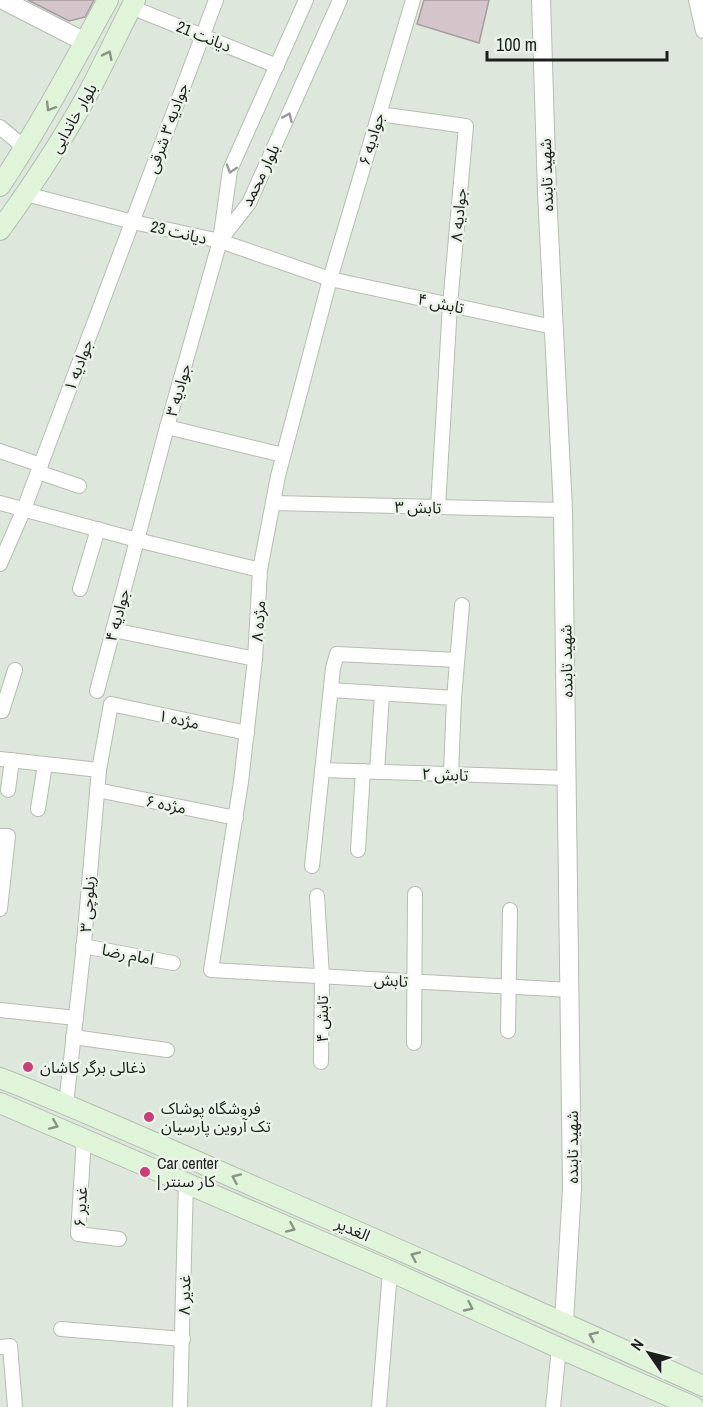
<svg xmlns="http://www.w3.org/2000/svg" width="703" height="1407" font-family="'Archivo Narrow','Noto Sans Arabic',sans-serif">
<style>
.building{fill:#d3c5c9;stroke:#a89b9e;stroke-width:1.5}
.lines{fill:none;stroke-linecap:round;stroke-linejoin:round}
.minor-casing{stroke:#b5bdb3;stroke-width:16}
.tertiary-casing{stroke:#b5bdb3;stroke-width:20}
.secondary-casing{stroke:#b5bdb3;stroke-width:22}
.minor{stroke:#fff;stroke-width:14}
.tertiary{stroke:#fff;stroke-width:18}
.secondary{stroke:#e0f4da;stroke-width:20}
.oneway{stroke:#889484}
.oneway2{stroke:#999a99}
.poi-dot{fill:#c93f77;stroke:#ebf4e9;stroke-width:2}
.labels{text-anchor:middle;stroke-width:5;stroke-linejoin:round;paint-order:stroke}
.street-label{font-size:16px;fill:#1c1f1c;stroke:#ebf4e9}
.poi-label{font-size:16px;fill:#1c1f1c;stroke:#ebf4e9;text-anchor:start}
</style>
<rect width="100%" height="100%" fill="#dee7dc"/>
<!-- building -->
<g class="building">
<polygon points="28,0 94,0 85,17 69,21"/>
<polygon points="424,0 489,0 479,43 417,24"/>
</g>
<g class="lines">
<!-- minor casing -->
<g class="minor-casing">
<g id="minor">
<polyline points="413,0 330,279 278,476 260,570 255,659 241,782 211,970 570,990"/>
<polyline points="696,0 703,31"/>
<polyline points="131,7 277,66"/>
<polyline points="379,114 466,126 450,305 438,507"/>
<polyline points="0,127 25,148"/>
<polyline points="26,194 133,222 220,241 330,279 553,327"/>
<polyline points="221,239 249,203 340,0"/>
<polyline points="167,427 283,455"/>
<polyline points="0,451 41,465"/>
<polyline points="38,472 79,486"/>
<polyline points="0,503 137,540 260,570"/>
<polyline points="273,503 563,510"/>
<polyline points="0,564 24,509 216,0"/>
<polyline points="80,589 98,529"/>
<polyline points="113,630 255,659"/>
<polyline points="331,690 454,698"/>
<polyline points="97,691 167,427 220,241 230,170 306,0"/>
<polyline points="0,711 2,711 15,670"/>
<polyline points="0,759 99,770"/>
<polyline points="322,770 568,778"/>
<polyline points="377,772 382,694"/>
<polyline points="451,774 454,698 462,605"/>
<polyline points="8,790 12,760"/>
<polyline points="97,790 236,818"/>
<polyline points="38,809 45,764"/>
<polyline points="0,836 8,836 0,909"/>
<polyline points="358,850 363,771"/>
<polyline points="312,866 333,668 337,654 457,660"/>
<polyline points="317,896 322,976 321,1062"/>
<polyline points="83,946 173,963"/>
<polyline points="0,1010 76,1018"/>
<polyline points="508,1031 510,910"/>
<polyline points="73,1037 167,1050"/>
<polyline points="414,1043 415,894"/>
<polyline points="66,1104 83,954 99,770 111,704 247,733"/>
<polyline points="84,1138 78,1234 119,1239"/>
<polyline points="61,1329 183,1339"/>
<polyline points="0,1347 10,1346 15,1407"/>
<polyline points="180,1407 186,1182"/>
<polyline points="379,1407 390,1271"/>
<polyline points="553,1407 559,1348"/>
</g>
</g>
<!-- tertiary casing -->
<g class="tertiary-casing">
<g id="tertiary">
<polyline points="3,0 85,42"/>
<polyline points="541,0 547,193 563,510 572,1189 564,1322"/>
</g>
</g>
<!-- secondary casing -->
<g class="secondary-casing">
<g id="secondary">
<path d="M0 186C40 126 73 63 108 0"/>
<path d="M0 230C34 183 67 134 94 82 108 55 121 27 135 0"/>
<path d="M0 1078C86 1111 170 1150 255 1187 405 1252 554 1318 703 1386"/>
<polyline points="0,1103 390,1271 559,1348 694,1407"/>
</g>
</g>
<!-- minor -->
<use href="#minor" class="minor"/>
<!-- tertiary -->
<use href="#tertiary" class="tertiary"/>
<!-- secondary -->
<use href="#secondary" class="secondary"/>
</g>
<!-- one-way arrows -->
<defs><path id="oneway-chevron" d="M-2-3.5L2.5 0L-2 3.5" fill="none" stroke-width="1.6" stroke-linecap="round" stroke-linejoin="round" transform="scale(1.5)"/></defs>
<g class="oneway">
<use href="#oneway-chevron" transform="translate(108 55) rotate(-64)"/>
<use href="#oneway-chevron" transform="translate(50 107) rotate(121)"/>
<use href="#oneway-chevron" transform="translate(54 1125) rotate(23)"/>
<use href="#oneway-chevron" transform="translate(236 1178) rotate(-156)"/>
<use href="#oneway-chevron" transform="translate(291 1228) rotate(24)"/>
<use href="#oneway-chevron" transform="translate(415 1256) rotate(-156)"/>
<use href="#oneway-chevron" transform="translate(469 1307) rotate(25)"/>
<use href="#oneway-chevron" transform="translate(593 1336) rotate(-155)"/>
</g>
<g class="oneway2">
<use href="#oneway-chevron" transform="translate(288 117) rotate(-66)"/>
<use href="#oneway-chevron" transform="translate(231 169) rotate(107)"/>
</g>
<!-- markers -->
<g class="poi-dot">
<circle cx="28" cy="1067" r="6"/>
<circle cx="149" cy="1117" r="6"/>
<circle cx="145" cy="1172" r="6"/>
</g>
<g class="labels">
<!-- street labels -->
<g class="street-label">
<text transform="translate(204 36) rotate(22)" y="6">دیانت 21</text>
<text transform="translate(73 118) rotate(-60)" y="6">بلوار خاندایی</text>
<text transform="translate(167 128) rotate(-70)" y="6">جوادیه ۳ شرقی</text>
<text transform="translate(371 139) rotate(-73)" y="6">جوادیه ۶</text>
<text transform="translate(260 175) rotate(-64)" y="6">بلوار محمد</text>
<text transform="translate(546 175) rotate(-92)" y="6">شهید تابنده</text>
<text transform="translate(458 215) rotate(-85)" y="6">جوادیه ۸</text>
<text transform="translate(179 232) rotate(13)" y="6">دیانت 23</text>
<text transform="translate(441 303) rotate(12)" y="6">تابش ۴</text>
<text transform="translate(78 365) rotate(-69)" y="6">جوادیه ۱</text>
<text transform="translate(178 390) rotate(-74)" y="6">جوادیه ۳</text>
<text transform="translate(418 507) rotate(1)" y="6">تابش ۳</text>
<text transform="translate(117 615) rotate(-75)" y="6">جوادیه ۴</text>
<text transform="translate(258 621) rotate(-86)" y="6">مژده ۸</text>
<text transform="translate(566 661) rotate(-91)" y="6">شهید تابنده</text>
<text transform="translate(179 719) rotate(12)" y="6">مژده ۱</text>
<text transform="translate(445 774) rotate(2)" y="6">تابش ۲</text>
<text transform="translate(166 804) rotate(11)" y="6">مژده ۶</text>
<text transform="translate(87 904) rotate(-86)" y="6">زیلوچی ۳</text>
<text transform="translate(128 954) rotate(11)" y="6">امام رضا</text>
<text transform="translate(391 980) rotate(3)" y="6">تابش</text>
<text transform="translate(322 1019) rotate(-90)" y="6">تابش ۴</text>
<text transform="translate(572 1147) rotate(-90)" y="6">شهید تابنده</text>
<text transform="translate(80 1207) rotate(-87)" y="6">غدیر ۶</text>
<text transform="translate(353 1229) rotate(24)" y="6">الغدیر</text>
<text transform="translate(184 1295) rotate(-89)" y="6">غدیر ۸</text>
</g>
<!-- poi labels -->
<g class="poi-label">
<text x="40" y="1073">ذغالی برگر کاشان</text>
<text x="161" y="1114">فروشگاه پوشاک<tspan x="161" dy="18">تک آروین پارسیان</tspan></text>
<text x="157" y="1169">Car center<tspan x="157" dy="18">| کار سنتر</tspan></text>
</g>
</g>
<!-- north arrow -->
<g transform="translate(649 1353) rotate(305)" stroke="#ebf4e9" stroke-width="4.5" paint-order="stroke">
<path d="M0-4.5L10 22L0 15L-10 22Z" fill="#1c1f1c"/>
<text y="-9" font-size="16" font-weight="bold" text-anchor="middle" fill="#1c1f1c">N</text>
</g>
<!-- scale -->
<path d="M487 51v9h180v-9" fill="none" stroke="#1c1f1c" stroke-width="3"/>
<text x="496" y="51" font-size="18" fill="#1c1f1c" stroke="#ebf4e9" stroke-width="4.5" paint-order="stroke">100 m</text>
</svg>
